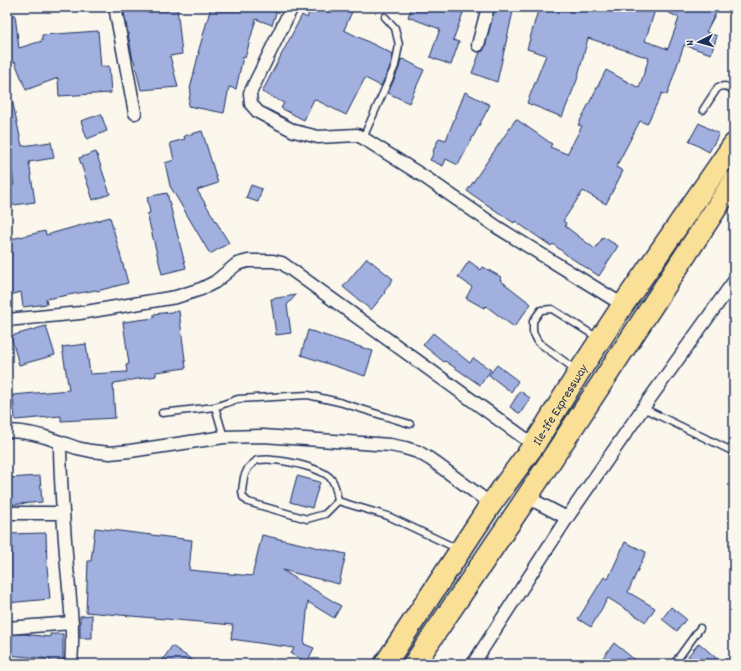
<svg xmlns="http://www.w3.org/2000/svg" width="741" height="671" font-family="Dekko,sans-serif">
<style>
.building{fill:#a1b0df;stroke:#1b2f5e}
.lines{fill:none;stroke-linecap:round;stroke-linejoin:round}
.lane-casing{stroke:#1b2f5e;stroke-width:9}
.street-casing{stroke:#1b2f5e;stroke-width:15}
.highway-casing{stroke:#1b2f5e;stroke-width:24}
.lane{stroke:#fbf7ec;stroke-width:6}
.street{stroke:#fbf7ec;stroke-width:12}
.highway{stroke:#fadf96;stroke-width:21}
.labels{text-anchor:middle;stroke-width:3;stroke-linejoin:round;paint-order:stroke}
.street-label{font-size:13px;fill:#1b2f5e;stroke:#fbf7ec}
</style>
<rect width="100%" height="100%" fill="#fbf7ec"/>
<filter id="ink" filterUnits="userSpaceOnUse"><feTurbulence type="fractalNoise" baseFrequency=".025" numOctaves="2"/><feDisplacementMap in="SourceGraphic" scale="8" xChannelSelector="R" yChannelSelector="G"/><feConvolveMatrix kernelMatrix="1 2 1 2 8 2 1 2 1" color-interpolation-filters="sRGB"/></filter>
<g filter="url(#ink)">
<!-- building -->
<g class="building">
<polygon points="123,7 177,7 182,54 170,56 178,87 141,90 134,60 133,60"/>
<polygon points="211,7 278,7 272,25 256,19 245,58 243,57 236,89 229,87 224,113 188,106 191,89 190,89 199,52 198,53"/>
<polygon points="311,7 354,7 344,30 393,54 391,65 381,86 365,78 346,115 314,99 304,120 281,108 284,103 262,92 302,15 307,18"/>
<polygon points="412,7 445,7 463,13 453,40 459,42 451,65 430,57 440,29 408,17"/>
<polygon points="495,7 514,7 497,82 472,73 480,52 483,51 485,47"/>
<polygon points="539,7 656,7 645,41 668,49 679,18 658,7 719,7 706,32 717,36 711,54 684,45 667,95 662,93 647,124 640,121 616,167 623,171 606,204 583,191 563,221 566,223 565,226 595,249 603,237 618,246 599,276 568,256 553,244 551,246 515,221 514,223 467,191 516,119 552,144 550,147 567,154 582,126 578,125 606,70 639,88 649,58 588,38 577,80 562,117 527,103 546,55 527,49"/>
<polygon points="7,15 15,15 19,48 42,41 42,35 98,31 101,67 109,66 111,93 59,96 58,78 26,90 15,62 7,64"/>
<polygon points="401,59 403,60 403,59 424,70 409,103 388,93 399,68"/>
<polygon points="465,92 490,105 458,165 446,159 443,166 430,160 434,152 433,151 439,138 446,140"/>
<polygon points="12,99 22,146 51,142 54,158 29,162 35,202 7,206 7,188 14,185 7,141 7,100"/>
<polygon points="101,114 107,131 87,139 81,121"/>
<polygon points="699,123 719,134 709,152 689,141"/>
<polygon points="202,131 218,183 197,190 229,243 210,254 170,186 165,163 174,160 170,143 185,139 184,136"/>
<polygon points="96,152 110,194 93,200 79,158"/>
<polygon points="251,185 262,189 258,202 246,198"/>
<polygon points="167,193 186,268 162,274 147,214 150,213 147,197"/>
<polygon points="110,217 128,283 97,291 96,290 46,299 47,304 23,307 21,292 7,296 7,240 45,231 46,235"/>
<polygon points="367,258 393,279 384,292 385,293 371,310 343,287"/>
<polygon points="469,261 481,270 483,267 501,277 500,280 531,304 514,327 486,306 484,308 466,298 472,287 458,277"/>
<polygon points="296,295 287,305 291,333 276,335 271,299"/>
<polygon points="179,311 186,368 156,372 156,376 114,383 114,385 113,385 115,418 61,421 61,416 15,420 13,395 69,390 62,347 86,344 90,374 127,372 126,365 129,364 123,322 154,318 154,314"/>
<polygon points="46,326 55,355 19,365 11,336"/>
<polygon points="308,330 373,351 365,376 301,355"/>
<polygon points="433,333 470,363 473,358 491,370 480,385 445,361 444,362 423,345"/>
<polygon points="497,365 518,381 511,392 489,375"/>
<polygon points="520,391 530,398 520,414 510,407"/>
<polygon points="40,476 42,502 7,505 7,478"/>
<polygon points="297,476 320,482 312,508 290,502"/>
<polygon points="95,528 192,540 189,570 252,576 262,535 346,554 339,584 282,570 341,606 334,618 308,602 304,644 314,648 307,662 291,654 294,648 231,639 233,625 86,612 88,561 91,561"/>
<polygon points="46,533 47,566 50,599 7,603 7,534"/>
<polygon points="625,542 646,552 628,592 655,608 646,622 608,598 591,627 578,619 604,577 608,579"/>
<polygon points="671,607 686,619 677,631 662,619"/>
<polygon points="92,615 92,638 80,638 80,616"/>
<polygon points="23,634 50,637 50,634 63,634 63,663 50,663 50,659 7,655 7,635"/>
<polygon points="614,643 640,664 598,664"/>
<polygon points="699,643 723,664 697,664 688,656"/>
<polygon points="172,646 198,664 160,664"/>
</g>
<g class="lines">
<!-- lane casing -->
<g class="lane-casing">
<g id="lane">
<polyline points="703,110 718,87 725,86 734,90"/>
<polyline points="363,138 395,66 399,45 395,28 385,17"/>
<polyline points="576,370 538,342 533,332 533,321 541,310 552,309 598,338"/>
<polyline points="643,408 734,452"/>
<polyline points="162,413 215,407"/>
<polyline points="224,437 215,407 238,399 308,395 339,402 410,424"/>
<path d="M257 460C263 460 268 459 273 460 287 461 324 468 332 480 336 486 337 494 338 501L325 514 307 519 248 502 243 497 242 491 244 477 248 468Z"/>
<polyline points="338,501 388,516 458,549"/>
<polyline points="674,664 700,628"/>
</g>
</g>
<!-- street casing -->
<g class="street-casing">
<g id="street">
<polyline points="115,7 135,113"/>
<polyline points="292,7 250,93 251,104 258,112 294,131 318,137 357,135 363,138 426,178 497,227 623,305"/>
<polyline points="478,45 488,7"/>
<polyline points="7,320 80,313 176,297 201,289 215,282 237,264 248,261 273,261 282,263 534,445"/>
<path d="M7 431C27 431 42 435 60 442 60 484 64 525 67 567 70 599 74 631 71 664"/>
<polyline points="60,442 77,448 91,451 110,453 130,451 224,437 263,436 390,445 405,448 418,452 430,459 491,504"/>
<polyline points="527,497 567,518"/>
<polyline points="7,513 63,513"/>
<polyline points="7,628 72,623"/>
<polyline points="473,664 567,518 643,408 734,281"/>
</g>
</g>
<!-- highway casing -->
<g class="highway-casing">
<g id="highway">
<path id="s1" d="M385 664 491 504 534 445 579 372 623 305 734 144"/>
<polyline points="414,664 527,497 734,181"/>
</g>
</g>
<!-- lane -->
<use href="#lane" class="lane"/>
<!-- street -->
<use href="#street" class="street"/>
<!-- highway -->
<use href="#highway" class="highway"/>
</g>
</g>
<g class="labels">
<!-- street labels -->
<g class="street-label">
<text dy="5" stroke="none"><textPath href="#s1" startOffset="313">Ile-Ife Expressway</textPath></text>
</g>
</g>
<!-- margin -->
<rect width="741" height="671" fill="none" stroke="#fbf7ec" stroke-width="24"/>
<rect x="12" y="12" width="717" height="647" fill="none" stroke="#1b2f5e" stroke-width="1.5" filter="url(#ink)"/>
<!-- north arrow -->
<g transform="translate(699 42) rotate(264)" stroke="#fbf7ec" stroke-width="3" paint-order="stroke">
<path d="M0-3L7 15L0 10L-7 15Z" fill="#1b2f5e"/>
<text y="-6" font-size="11" font-weight="bold" text-anchor="middle" fill="#1b2f5e">N</text>
</g>
</svg>
